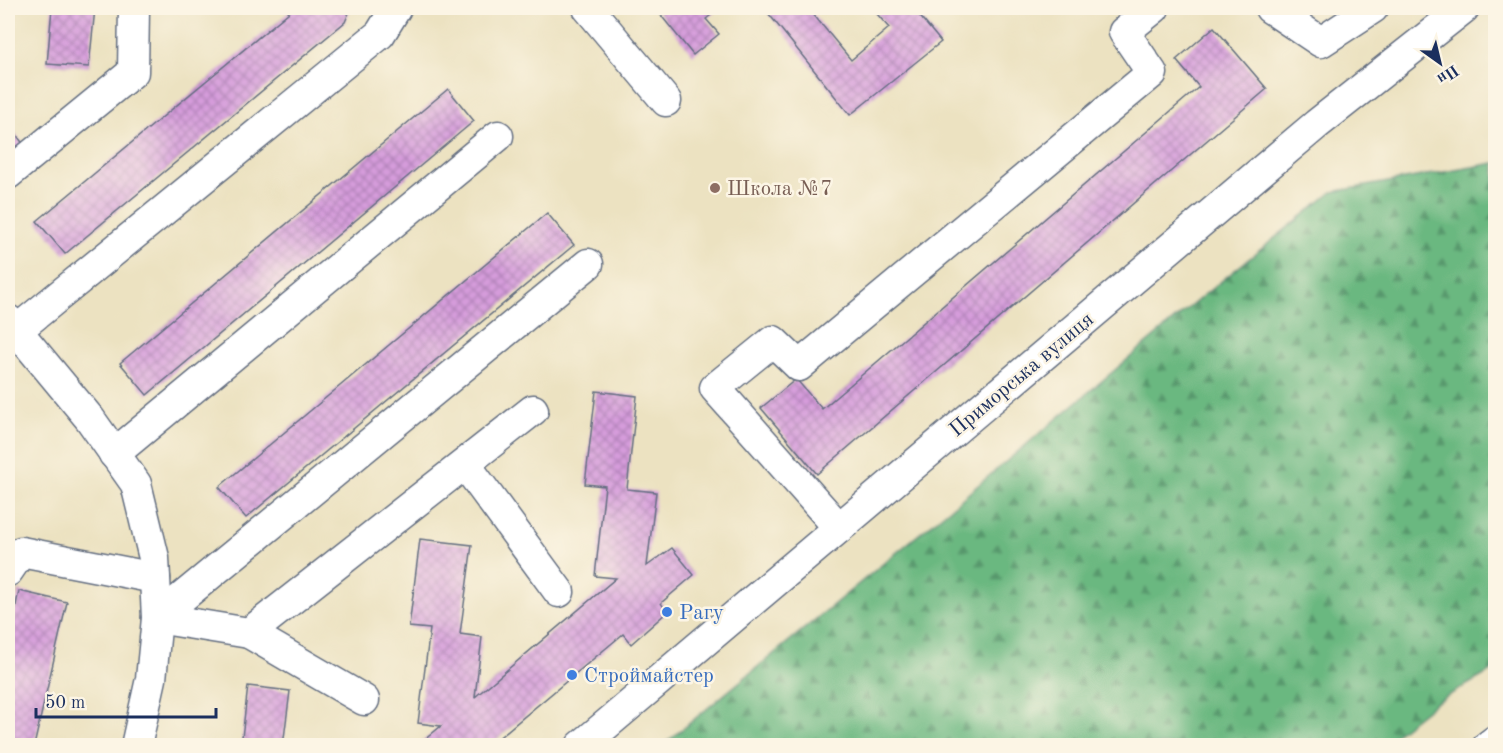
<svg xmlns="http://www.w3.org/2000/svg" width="1503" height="753" font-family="'Old Standard TT',serif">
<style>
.forest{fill:url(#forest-firs);stroke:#43746f;stroke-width:1.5}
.building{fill:url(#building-cross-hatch)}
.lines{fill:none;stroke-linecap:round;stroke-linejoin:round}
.minor-casing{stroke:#646e81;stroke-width:33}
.minor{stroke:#fff;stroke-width:30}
.education-dot{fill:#8d6e63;stroke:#fcf5e5;stroke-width:2}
.shop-dot{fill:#3f7fe0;stroke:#fcf5e5;stroke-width:2}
.labels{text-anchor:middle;stroke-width:5;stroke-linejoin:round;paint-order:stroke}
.education-label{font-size:21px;fill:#785e54;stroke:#fcf5e5;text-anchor:start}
.street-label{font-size:21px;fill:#1b2f5e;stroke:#fcf5e5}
.shop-label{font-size:21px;fill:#366cbe;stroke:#fcf5e5;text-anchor:start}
</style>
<defs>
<pattern id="forest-firs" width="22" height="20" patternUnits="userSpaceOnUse" patternTransform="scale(1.5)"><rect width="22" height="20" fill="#6bb880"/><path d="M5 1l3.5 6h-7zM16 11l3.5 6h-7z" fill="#57966c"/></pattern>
<pattern id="building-cross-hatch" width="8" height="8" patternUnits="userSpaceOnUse" patternTransform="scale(1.5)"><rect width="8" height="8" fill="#d69cdb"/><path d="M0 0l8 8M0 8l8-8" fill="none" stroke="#ad80b5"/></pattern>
</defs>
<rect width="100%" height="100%" fill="#fcf5e5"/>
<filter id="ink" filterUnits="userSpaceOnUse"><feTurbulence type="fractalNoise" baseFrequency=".0167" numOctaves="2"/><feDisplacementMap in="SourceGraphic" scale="12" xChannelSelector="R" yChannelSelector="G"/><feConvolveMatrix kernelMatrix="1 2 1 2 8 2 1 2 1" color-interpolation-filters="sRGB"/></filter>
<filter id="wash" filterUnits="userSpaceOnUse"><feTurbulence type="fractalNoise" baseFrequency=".008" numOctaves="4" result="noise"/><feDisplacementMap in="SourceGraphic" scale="24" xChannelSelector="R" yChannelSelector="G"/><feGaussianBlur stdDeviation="1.35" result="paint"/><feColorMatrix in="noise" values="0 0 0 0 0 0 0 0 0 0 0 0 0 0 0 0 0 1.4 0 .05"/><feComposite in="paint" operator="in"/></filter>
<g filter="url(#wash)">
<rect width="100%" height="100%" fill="#ece2c1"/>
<!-- forest -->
<polygon class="forest" points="1495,163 1495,669 1435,703 1382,745 663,745 958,502 1204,295 1332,192"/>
<g id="blocks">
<!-- building -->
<g class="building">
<polygon points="52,8 95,8 89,67 47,64"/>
<polygon points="294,8 351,8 345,22 65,254 37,221"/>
<polygon points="655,8 720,8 706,19 719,34 693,55"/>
<polygon points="764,8 808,8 851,60 889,28 872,8 913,8 941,42 850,115"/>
<polygon points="1214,27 1267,89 817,474 761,408 796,379 822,409 1199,87 1176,60"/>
<polygon points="448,89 474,121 147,395 120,363"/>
<polygon points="8,123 29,152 8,168"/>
<polygon points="547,213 574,245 246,518 219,487"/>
<polygon points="596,391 637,396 627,489 656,492 647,566 672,548 694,575 661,603 667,612 631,644 623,634 489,746 417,746 441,726 418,723 430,629 409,627 420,539 472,545 460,634 482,637 475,697 616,578 595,576 605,486 585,484"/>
<polygon points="19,591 67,602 34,746 8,746 8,642"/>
<polygon points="248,686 290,691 283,746 241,746"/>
</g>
</g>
</g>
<g filter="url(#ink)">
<use href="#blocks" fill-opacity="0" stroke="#646e81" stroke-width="1.5"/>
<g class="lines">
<!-- minor casing -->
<g class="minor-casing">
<g id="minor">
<polyline points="588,8 666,101"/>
<polyline points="1270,8 1321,42 1373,8"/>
<polyline points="8,174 133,72 134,8"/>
<polyline points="8,320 90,419 136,484 154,558 157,618 151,679 136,746"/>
<polyline points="17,330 380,34 396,8"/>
<polyline points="114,454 498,136"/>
<polyline points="465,464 559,592"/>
<polyline points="839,528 715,388 773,341 799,366 1152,73 1124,32 1154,8"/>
<polyline points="8,571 21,552 155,578"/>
<polyline points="157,618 588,264"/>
<polyline points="157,618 249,633 533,410"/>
<polyline points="249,633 364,700"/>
<polyline points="581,746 1317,124 1464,8"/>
<polyline points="1488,746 1496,740"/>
</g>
</g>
<!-- minor -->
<use href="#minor" class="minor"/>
</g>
</g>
<!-- markers -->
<circle class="education-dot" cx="715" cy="188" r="6"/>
<g class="shop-dot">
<circle cx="667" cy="612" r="6"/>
<circle cx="572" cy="675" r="6"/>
</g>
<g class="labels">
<!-- education labels -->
<g class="education-label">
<text x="727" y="195">Школа №7</text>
</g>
<!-- street labels -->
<g class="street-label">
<text transform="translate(1021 374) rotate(-40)" y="7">Приморська вулиця</text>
</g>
<!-- shop labels -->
<g class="shop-label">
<text x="679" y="619">Рагу</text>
<text x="584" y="682">Строймайстер</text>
</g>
</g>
<!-- margin -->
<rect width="1503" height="753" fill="none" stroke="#fcf5e5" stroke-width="30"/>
<!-- north arrow -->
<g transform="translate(1440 63) rotate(146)" stroke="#fcf5e5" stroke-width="4.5" paint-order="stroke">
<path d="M0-4.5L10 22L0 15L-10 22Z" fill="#1b2f5e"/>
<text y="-9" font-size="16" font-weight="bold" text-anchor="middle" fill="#1b2f5e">Пн</text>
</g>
<!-- scale -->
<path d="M36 708v9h180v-9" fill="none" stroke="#1b2f5e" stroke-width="3"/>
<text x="45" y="708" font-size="18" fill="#1b2f5e" stroke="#fcf5e5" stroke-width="4.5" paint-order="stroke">50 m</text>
</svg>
